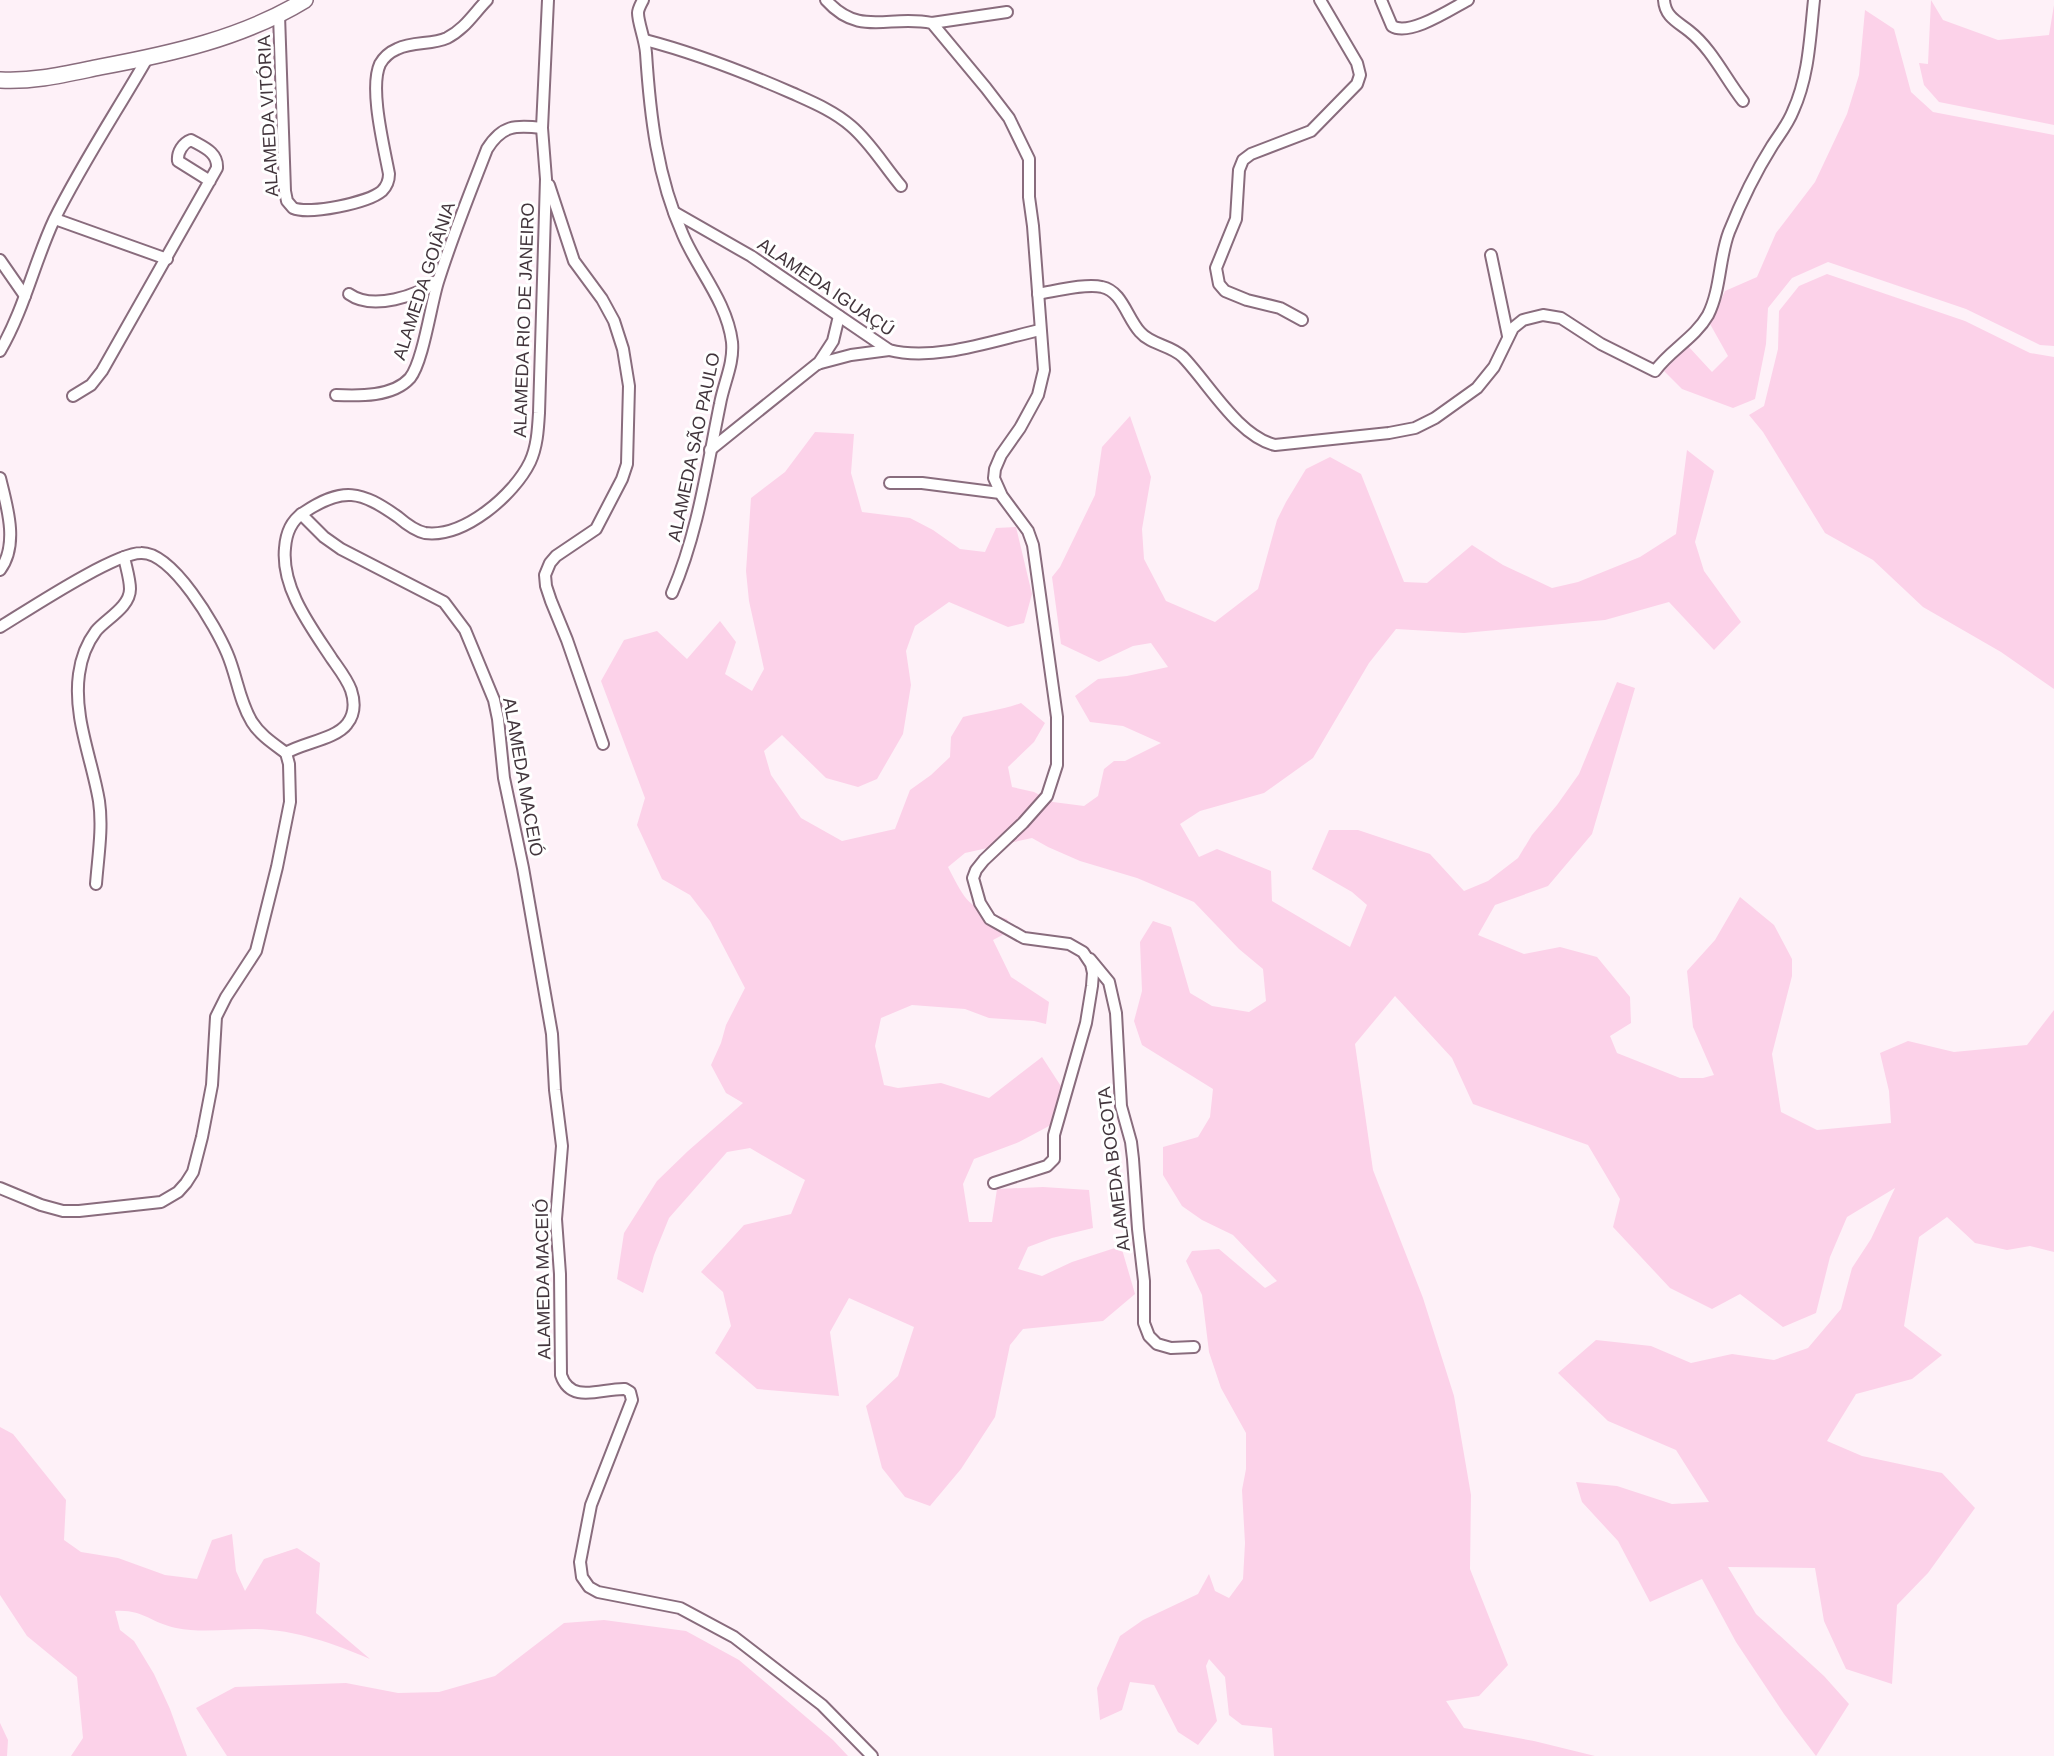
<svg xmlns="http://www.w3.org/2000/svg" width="2054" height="1756" font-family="Helvetica,sans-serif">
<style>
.green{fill:#fcd2e9}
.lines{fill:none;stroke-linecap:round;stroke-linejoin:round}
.street-casing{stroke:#896c7d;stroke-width:14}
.secondary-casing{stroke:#896c7d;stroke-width:18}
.street{stroke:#fff;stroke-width:10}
.secondary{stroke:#fff;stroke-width:15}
.labels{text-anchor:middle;stroke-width:6;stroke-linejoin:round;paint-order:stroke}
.street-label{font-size:18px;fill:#42353c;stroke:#fff}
</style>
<rect width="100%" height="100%" fill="#fef1f8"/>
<!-- green -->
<g class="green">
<polygon points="1931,0 1943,20 1998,40 2049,35 2054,5 2054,125 1939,102 1924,85 1919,63 1928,64"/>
<polygon points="1865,10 1894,29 1911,92 1933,112 2054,135 2054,346 2040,345 1966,309 1828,262 1792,278 1768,308 1766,344 1755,399 1733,408 1682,389 1664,371 1688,346 1712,372 1728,356 1710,324 1725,291 1757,277 1776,233 1815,182 1847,114 1859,75"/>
<polygon points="1827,274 1965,321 2030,353 2054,357 2054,689 2001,652 1923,607 1873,560 1825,533 1763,432 1749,415 1764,406 1778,349 1779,311 1799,286"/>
<path d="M1130 416 1151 477 1142 529 1144 559 1166 601 1215 622 1258 589 1277 520 1286 502 1306 469 1330 457 1361 474 1404 582 1427 583 1472 545 1503 565 1552 588 1578 582 1640 557 1676 534 1687 450 1714 471 1695 542 1704 571 1741 622 1714 650 1669 602 1605 620 1464 633 1396 629 1369 663 1313 758 1264 793 1200 811 1180 824 1199 857 1217 849 1271 871 1272 901 1350 947 1367 905 1352 892 1312 869 1329 830H1358L1430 854 1464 891 1488 881 1518 858 1532 835 1557 805 1579 774 1617 682 1635 688 1592 834 1548 886 1495 905 1478 935 1524 954 1560 947 1597 957 1630 997 1631 1023 1610 1036 1617 1053 1680 1078H1703L1714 1075 1693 1027 1687 971 1715 940 1740 897 1774 925 1792 959V976L1772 1054 1781 1112 1817 1130 1891 1123 1889 1091 1880 1053 1908 1041 1954 1052 2027 1045 2054 1010V1252L2030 1246 2007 1250 1975 1243 1947 1217 1919 1237 1904 1326 1942 1355 1912 1379 1856 1394 1827 1441 1862 1456 1942 1473 1975 1508 1928 1573 1897 1605 1892 1684 1846 1669 1824 1621 1815 1568 1728 1567 1756 1614 1824 1676 1849 1704 1816 1756 1784 1714 1736 1642 1702 1579 1650 1602 1618 1541 1582 1502 1576 1482 1617 1486 1672 1504 1709 1502 1676 1450 1608 1421 1558 1373 1596 1340 1651 1346 1691 1363 1732 1354 1774 1360 1808 1348 1841 1309 1852 1268 1871 1239 1895 1188 1847 1217 1830 1257 1816 1313 1783 1327 1740 1294 1712 1309 1670 1288 1613 1227 1620 1199 1588 1145 1473 1104 1452 1058 1395 996 1355 1044 1373 1170 1423 1298 1454 1396 1471 1495 1470 1569 1508 1665 1479 1696 1446 1701 1464 1728 1534 1741 1595 1756H1274L1272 1728 1242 1725 1229 1715 1225 1677 1209 1659 1206 1666 1217 1721 1198 1745 1178 1732 1154 1685 1130 1682 1122 1710 1100 1720 1097 1688 1120 1636 1143 1620 1198 1594 1209 1574 1215 1591 1229 1598 1243 1579 1245 1543 1242 1490 1246 1469V1433L1221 1388 1209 1352 1202 1295 1186 1261 1192 1251 1219 1249 1265 1288 1277 1281 1233 1235 1202 1220 1182 1206 1163 1175V1147L1198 1137 1210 1117 1213 1089 1142 1045 1134 1021 1142 991 1140 942 1153 921 1171 927 1190 993 1212 1006 1249 1012 1266 1001 1263 969 1239 949 1194 902 1137 878 1080 861 1048 847 1032 838 965 853 948 867C966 902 968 908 1007 919L1012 930 993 940 1011 977 1049 1002 1046 1024 1034 1021 989 1018 965 1009 912 1005 881 1018 875 1046 884 1085 898 1088 941 1083 989 1098 1042 1057 1068 1097 1049 1126 1019 1142 974 1159 963 1184 969 1222H992L997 1189 1043 1187 1089 1190 1093 1228 1052 1238 1028 1247 1018 1269 1042 1276 1072 1262 1121 1246 1135 1294 1103 1321 1023 1329 1010 1345 995 1417 961 1469 930 1506 905 1497 882 1468 866 1406 898 1376 914 1327 849 1298 830 1332 839 1396 757 1389 715 1353 731 1326 723 1292 701 1272 744 1225 791 1214 805 1180 750 1148 727 1152 669 1218 654 1255 643 1293 617 1279 624 1233 657 1181 688 1151 743 1103 726 1093 711 1065 721 1043 726 1025 745 988 710 921 690 895 662 879 637 825 645 798 601 681 624 640 657 631 687 659 720 621 736 642 725 674 752 691 764 669 749 601 746 571 751 498 785 472 815 432 854 434 851 473 862 512 910 518 933 530 960 549 985 552 996 528 1016 527 1032 594 1024 623 1008 627 949 602 915 626 906 651 911 685 903 734 877 779 858 787 826 778 782 735 764 751 771 775 801 818 842 841 895 829 910 790 931 775 950 757 951 737 963 717C983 712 1002 710 1021 703L1045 723 1034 742 1008 767 1012 787 1034 792 1053 802 1084 806 1098 796 1104 769 1114 761H1125L1161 743 1123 726 1090 722 1075 696 1098 679 1127 676 1168 667 1151 643 1133 646 1099 662 1061 644 1052 577 1060 567 1095 495 1102 447Z"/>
<path d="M0 1427 13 1434 66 1500 64 1540 81 1552 118 1558 165 1575 197 1579 212 1540 232 1534 236 1571 245 1591 264 1559 297 1548 320 1563 316 1613 370 1659C333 1643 296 1630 255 1629 229 1629 201 1633 176 1628 151 1623 143 1609 115 1611L120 1630 134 1641 154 1674 170 1709 187 1756H71L83 1738 77 1677 27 1636 0 1595Z"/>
<polygon points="604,1620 686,1631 739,1660 833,1740 848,1756 227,1756 196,1708 235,1687 346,1683 398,1693 439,1692 495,1676 564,1623"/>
<polygon points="0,1723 8,1740 7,1756 0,1756"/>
</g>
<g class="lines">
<!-- street casing -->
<g class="street-casing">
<g id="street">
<path d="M643 0C641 4 638 9 638 13 638 23 645 39 646 53 650 115 657 177 683 235 698 270 727 302 732 342 734 364 724 382 720 404 707 467 698 533 672 593"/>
<path d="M826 0C860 38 889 14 932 23L986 88 1009 118 1029 159V197L1033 226 1044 370 1038 395 1020 428 1001 455 995 469 994 478 1002 496 1028 531 1033 545 1057 717V765L1047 796 1023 823 984 860 976 870 973 878 980 903 990 919 1024 938 1069 944 1083 952 1091 964 1093 973 1092 986 1086 1023 1054 1135V1159L1047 1166 994 1183"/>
<path d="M1381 0 1392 26C1409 37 1451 9 1468 0"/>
<path d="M1664 0C1665 17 1678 22 1689 31 1712 49 1725 78 1743 101"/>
<path d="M279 15 285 191 287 201 293 208C309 215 368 203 382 191 387 186 389 180 389 174 384 147 369 88 380 64 384 57 390 52 397 49 413 41 432 45 447 38 465 29 474 13 487 0"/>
<polyline points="932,23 1007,12"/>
<path d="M645 40C695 53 744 72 792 93 812 102 834 111 851 126 871 143 884 166 901 186"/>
<polyline points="549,185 574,261 602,299 614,321 623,349 629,386 627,464 622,479 596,529 556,556 550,563 545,575 546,586 551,601 567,640 603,744"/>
<path d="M674 212 751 256 889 350C935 362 995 340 1040 330"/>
<polyline points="55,219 167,259"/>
<polyline points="1491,255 1508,336"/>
<polyline points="0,260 25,296"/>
<path d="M349 294C373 311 417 296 438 280"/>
<path d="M1038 294C1056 291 1086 283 1102 287 1122 291 1127 318 1140 332 1151 345 1171 345 1183 357 1209 384 1238 436 1275 445L1389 433 1415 428 1435 418 1477 388 1494 367 1513 328 1523 320 1543 315 1561 318 1601 344 1655 371C1670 350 1695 338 1708 315 1721 289 1719 258 1729 232 1741 202 1755 173 1772 146 1779 135 1788 124 1793 111 1809 76 1810 37 1814 0"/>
<polyline points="1302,320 1280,308 1247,300 1225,291 1219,284 1216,268 1236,219 1239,170 1243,160 1251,154 1311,131 1357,84 1360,75 1357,63 1320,0"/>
<path d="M0 351C24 310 34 263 54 220 81 165 117 111 148 57"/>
<polyline points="818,364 833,341 839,316"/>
<path d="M336 395C359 396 393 397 410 378 423 362 431 304 438 282 452 237 470 193 487 149 502 125 515 125 542 128"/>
<path d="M73 396 91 385 102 371 217 168C218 152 203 147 191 140 183 143 177 152 178 161L210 181"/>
<polyline points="710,450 817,364 851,355 889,350"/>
<path d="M0 478C7 506 19 545 0 570"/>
<polyline points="890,483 922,483 1000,493"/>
<path d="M301 514 324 537 341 549 444 602 465 630 494 700 498 719 504 778 523 868 552 1034 555 1090 562 1146 556 1219 560 1274 561 1375C571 1405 602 1388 625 1389L630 1392 632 1400 591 1505 580 1562 582 1577 589 1587 598 1592 680 1608 734 1637 822 1705 872 1756"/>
<path d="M0 627C28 610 114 553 141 553 173 552 216 627 227 653 237 676 239 701 252 722 260 735 274 744 286 753"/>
<path d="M286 753C302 743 336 739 347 724 355 714 355 702 351 690 347 679 339 669 332 659 311 627 281 588 285 548 286 534 291 521 303 513 343 486 361 491 398 517 405 523 416 531 425 533 464 538 514 495 530 462 537 447 538 430 539 413L546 179 542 128 548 0"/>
<path d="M96 884C98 857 103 828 99 801 92 759 73 717 79 674 81 659 87 643 96 631 106 619 130 607 130 589 130 579 126 567 124 557"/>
<polyline points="1090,959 1109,982 1116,1013 1121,1106 1131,1142 1133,1159 1138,1229 1144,1281 1144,1323 1149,1336 1157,1344 1171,1348 1194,1347"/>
<polyline points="0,1188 41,1205 63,1211 79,1211 161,1202 178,1192 186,1183 193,1172 202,1137 212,1085 216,1017 226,997 256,951 277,867 290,802 289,764 286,753"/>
</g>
</g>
<!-- secondary casing -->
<g class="secondary-casing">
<path id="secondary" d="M0 80C34 82 66 74 100 67 170 54 243 38 305 0"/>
</g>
<!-- street -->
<use href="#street" class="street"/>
<!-- secondary -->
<use href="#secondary" class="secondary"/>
</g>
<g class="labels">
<!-- street labels -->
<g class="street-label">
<text transform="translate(268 116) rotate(-93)" y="6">ALAMEDA VITÓRIA</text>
<text transform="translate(424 281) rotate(-72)" y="6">ALAMEDA GOIÂNIA</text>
<text transform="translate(826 287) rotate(34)" y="6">ALAMEDA IGUAÇÚ</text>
<text transform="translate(524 320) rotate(-88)" y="6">ALAMEDA RIO DE JANEIRO</text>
<text transform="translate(694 447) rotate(-78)" y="6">ALAMEDA SÃO PAULO</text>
<text transform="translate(523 777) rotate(80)" y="6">ALAMEDA MACEIÓ</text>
<text transform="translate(1114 1169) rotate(-97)" y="6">ALAMEDA BOGOTA</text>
<text transform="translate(543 1279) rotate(-91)" y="6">ALAMEDA MACEIÓ</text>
</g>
</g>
</svg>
